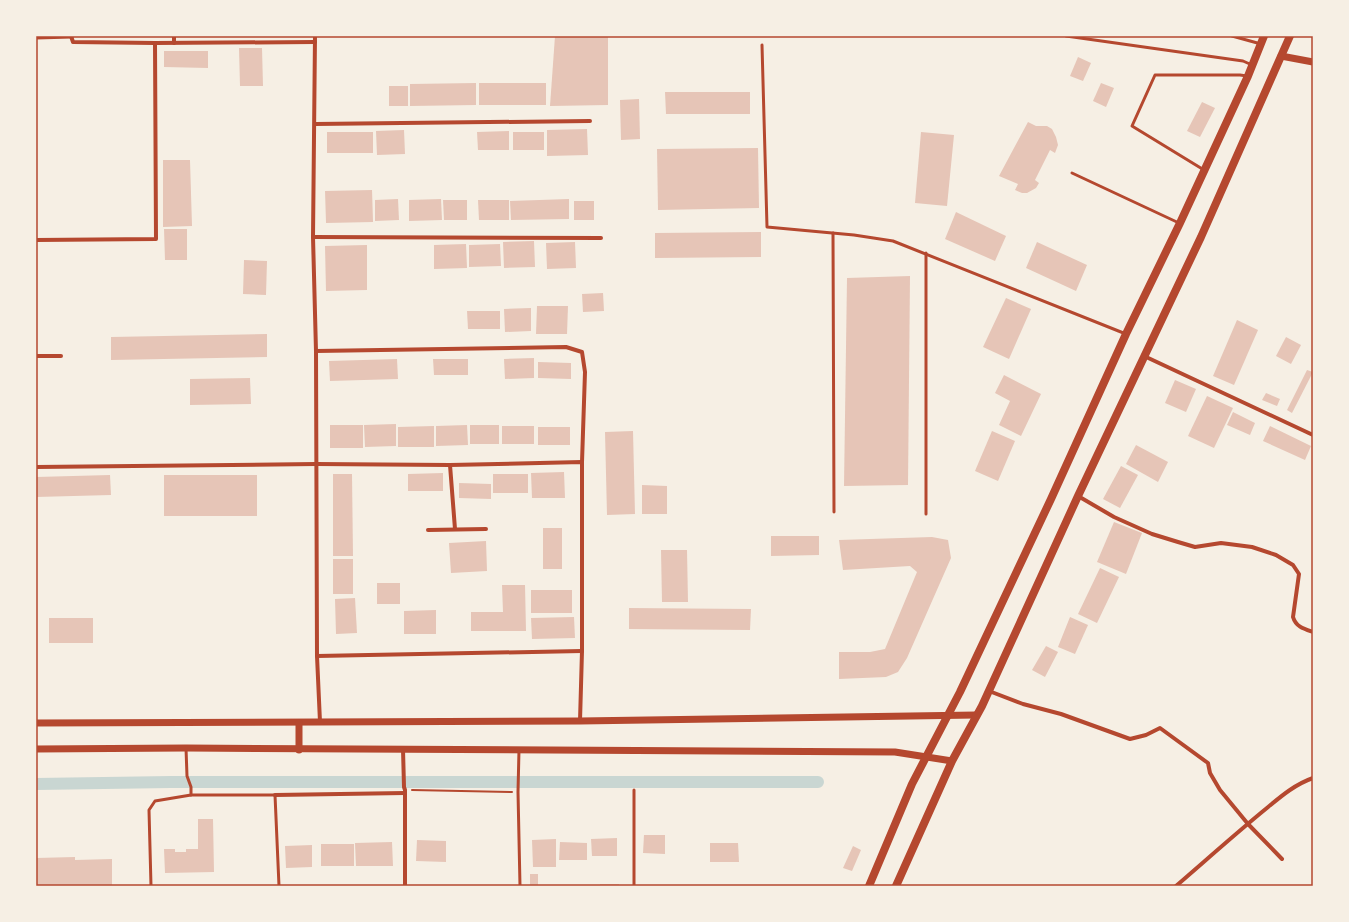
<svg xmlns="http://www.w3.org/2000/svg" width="1349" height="922" font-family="'Sofia Sans Condensed',sans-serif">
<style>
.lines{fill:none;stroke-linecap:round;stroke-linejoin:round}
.canal{stroke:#c9d6d2;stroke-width:12}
.building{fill:#e6c5b7}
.path{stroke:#b5482f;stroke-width:2}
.service{stroke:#b5482f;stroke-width:3}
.minor{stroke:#b5482f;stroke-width:4}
.tertiary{stroke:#b5482f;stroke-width:7}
.secondary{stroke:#b5482f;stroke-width:8}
.neatline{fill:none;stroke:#b5482f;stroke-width:1.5}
</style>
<rect width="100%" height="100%" fill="#f6efe4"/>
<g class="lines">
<!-- canal -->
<polyline class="canal" points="36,784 171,782 818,782"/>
</g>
<!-- building -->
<g class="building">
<polygon points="555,36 608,36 608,105 550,106"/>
<polygon points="239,48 262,48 263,86 240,86"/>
<polygon points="164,51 208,51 208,68 164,67"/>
<polygon points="1078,57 1091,63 1083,81 1070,76"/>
<polygon points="476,83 476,105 410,106 410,84"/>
<rect x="479" y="83" width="67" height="22"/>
<polygon points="1101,83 1114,88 1106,107 1093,101"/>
<rect x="389" y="86" width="19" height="20"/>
<polygon points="665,92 750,92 750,114 666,114"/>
<polygon points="639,99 640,139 621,140 620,100"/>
<polygon points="1202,102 1215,108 1200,137 1187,131"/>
<polygon points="1028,122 1036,126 1047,126 1052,129 1056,137 1058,145 1055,153 1050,150 1035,180 1039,183 1036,188 1027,193 1022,193 1015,190 1018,184 999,176"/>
<polygon points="587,129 588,155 547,156 547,130"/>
<polygon points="404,130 405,154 377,155 376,131"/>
<polygon points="509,131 509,150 478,150 477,132"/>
<rect x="327" y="132" width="46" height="21"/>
<rect x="513" y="132" width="31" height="18"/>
<polygon points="921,132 954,135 947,206 915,203"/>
<polygon points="758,148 759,208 658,210 657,149"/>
<polygon points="163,160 190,160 192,226 163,227"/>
<polygon points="372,190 373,222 326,223 325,191"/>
<polygon points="398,199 399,220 375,221 375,200"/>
<polygon points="441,199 442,220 409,221 409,200"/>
<polygon points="569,199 569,219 511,220 510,201"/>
<polygon points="443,200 467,200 467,220 444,220"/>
<polygon points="478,200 509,200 509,220 479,220"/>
<rect x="574" y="201" width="20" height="19"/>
<polygon points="956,212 1006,236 995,261 945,239"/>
<polygon points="164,229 187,229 187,260 165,260"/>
<polygon points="761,232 761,257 655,258 655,233"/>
<polygon points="534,241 535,267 504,268 503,242"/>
<polygon points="575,242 576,268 547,269 546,243"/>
<polygon points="1037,242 1087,265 1076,291 1026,268"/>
<polygon points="466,244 467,268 434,269 434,245"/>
<polygon points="500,244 501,266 469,267 469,245"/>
<polygon points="367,245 367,290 326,291 325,246"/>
<polygon points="244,260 267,261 266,295 243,294"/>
<polygon points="910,276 908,485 844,486 847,278"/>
<polygon points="603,293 604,311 583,312 582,294"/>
<polygon points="1006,298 1031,309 1009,359 983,347"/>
<polygon points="537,306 568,306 567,334 536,334"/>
<polygon points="531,308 531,331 505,332 504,309"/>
<polygon points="467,311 500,311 500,329 468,329"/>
<polygon points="1237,320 1258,330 1234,385 1213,376"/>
<polygon points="267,334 267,357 111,360 111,337"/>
<polygon points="1286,337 1301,345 1291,364 1276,356"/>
<polygon points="534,358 534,378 505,379 504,359"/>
<polygon points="397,359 398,379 330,381 329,361"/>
<polygon points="433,359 468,359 468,375 434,375"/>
<polygon points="538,362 571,363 571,379 538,378"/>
<polygon points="1307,370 1313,372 1292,413 1287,410"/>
<polygon points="1004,375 1041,394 1021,436 999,425 1010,401 995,393"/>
<polygon points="250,378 251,404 190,405 190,379"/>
<polygon points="1175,380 1196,389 1186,412 1165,403"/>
<polygon points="1266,393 1280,399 1277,406 1262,400"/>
<polygon points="1207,396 1233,408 1214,448 1188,436"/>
<polygon points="1233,412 1255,423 1250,435 1227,425"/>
<polygon points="396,424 396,446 365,447 364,425"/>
<rect x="330" y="425" width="33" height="23"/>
<polygon points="467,425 468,445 436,446 436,426"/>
<rect x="470" y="425" width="29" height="19"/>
<polygon points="434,426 434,447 398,447 398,427"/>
<rect x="502" y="426" width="32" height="18"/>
<polygon points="1270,426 1311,446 1305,460 1263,441"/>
<rect x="538" y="427" width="32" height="18"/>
<polygon points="633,431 635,514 607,515 605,432"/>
<polygon points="992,431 1015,441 998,481 975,471"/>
<polygon points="1136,445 1168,462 1158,482 1126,464"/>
<polygon points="1121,466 1138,475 1120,508 1103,499"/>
<polygon points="564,472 565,498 532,498 531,473"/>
<polygon points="443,473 443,491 408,491 408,474"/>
<polygon points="333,474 352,474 353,556 333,556"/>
<rect x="493" y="474" width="35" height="19"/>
<polygon points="110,475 111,495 36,497 36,477"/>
<rect x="164" y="475" width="93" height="41"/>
<polygon points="459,483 491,484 491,499 459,498"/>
<polygon points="642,485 667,486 667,514 642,514"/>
<polygon points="1114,522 1142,533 1126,574 1097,562"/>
<rect x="543" y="528" width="19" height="41"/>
<polygon points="771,536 819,536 819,555 771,556"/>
<polygon points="932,537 948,540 951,558 907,658 898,672 886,677 839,679 839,652 870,652 885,649 917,572 910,566 843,570 839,540"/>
<polygon points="486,541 487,571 451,573 449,543"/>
<polygon points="661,550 687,550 688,602 662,602"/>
<rect x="333" y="559" width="20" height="35"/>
<polygon points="1100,568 1119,577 1097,623 1078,614"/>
<rect x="377" y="583" width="23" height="21"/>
<polygon points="502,585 525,585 526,631 471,631 471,612 503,612"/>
<rect x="531" y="590" width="41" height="23"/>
<polygon points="355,598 357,633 336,634 335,599"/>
<polygon points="629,608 751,609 750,630 629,629"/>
<polygon points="436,610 436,634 404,634 404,611"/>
<polygon points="574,617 575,638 532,639 531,618"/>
<polygon points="1070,617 1088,625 1075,654 1058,647"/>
<rect x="49" y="618" width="44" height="25"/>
<polygon points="1046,646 1058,652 1045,677 1032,670"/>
<polygon points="198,819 213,819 214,872 165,873 164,849 175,849 175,852 186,852 186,849 198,849"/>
<polygon points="644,835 665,835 665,854 643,853"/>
<polygon points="617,838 617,856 592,856 591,839"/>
<polygon points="556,839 556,867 533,867 532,840"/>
<polygon points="417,840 446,841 446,862 416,861"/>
<polygon points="392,842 393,866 356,866 355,843"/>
<polygon points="560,842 587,843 587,860 559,860"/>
<polygon points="710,843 738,843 739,862 710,862"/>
<rect x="321" y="844" width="33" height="22"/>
<polygon points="312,845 312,867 286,868 285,846"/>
<polygon points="853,846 861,850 852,871 843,868"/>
<polygon points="75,857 75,860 112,859 112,886 36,886 36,858"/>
<rect x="530" y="874" width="8" height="12"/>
<rect x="600" y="884" width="19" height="2"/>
</g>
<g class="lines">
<!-- path -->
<polyline class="path" points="412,790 512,792"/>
<!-- service -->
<g class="service">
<polyline points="1066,36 1243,61 1252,65"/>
<polyline points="1232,36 1261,44"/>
<polyline points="36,38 72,37"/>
<polyline points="762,45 767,227 854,235 893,241 1126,334"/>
<polyline points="1204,170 1132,126 1155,75 1240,75 1247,76"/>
<polyline points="1072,173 1179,223"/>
<polyline points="833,233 834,512"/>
<polyline points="926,253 926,514"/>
<polyline points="519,750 518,792 520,886"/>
<polyline points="634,790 634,886"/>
<polyline points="191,795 275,795 279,886"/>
<polyline points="151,886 149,810 155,801 191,795 191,787 187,776 186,748"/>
</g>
<!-- minor -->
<g class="minor">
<polyline points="71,36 73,42 155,43 315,42"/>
<polyline points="174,36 174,43"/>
<polyline points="315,36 313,237 316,351 317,656 320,722"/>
<polyline points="315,124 590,121"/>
<polyline points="313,237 601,238"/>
<polyline points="36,240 156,239 155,43"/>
<polyline points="316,351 566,347 582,352 585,372 582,462"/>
<polyline points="36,356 61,356"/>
<polyline points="1144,356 1313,435"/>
<polyline points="450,465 455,529"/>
<polyline points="36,467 316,464 450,465 582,462 582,651 580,721"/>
<path d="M1078 496 1114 517 1152 534 1178 542 1195 547 1221 543 1252 547 1276 555 1293 565 1299 574 1293 617C1296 627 1304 629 1313 632"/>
<polyline points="428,530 486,529"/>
<polyline points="317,656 582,651"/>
<polyline points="989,691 1023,704 1061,714 1130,739 1146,735 1160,728 1208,763 1210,773 1220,790 1248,824 1282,859"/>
<polyline points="403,749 404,787 405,790 405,886"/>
<polyline points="275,795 405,793"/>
<path d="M1176 886C1205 861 1233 836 1262 812 1278 799 1293 785 1313 778"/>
</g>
<!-- tertiary -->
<g class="tertiary">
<polyline points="1281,56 1313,62"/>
<polyline points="36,723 580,721 976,715"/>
<polyline points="36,749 186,748 895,752 952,761"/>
<polyline points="299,750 299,723"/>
</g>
<!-- secondary -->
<g class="secondary">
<polyline points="869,886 912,784 960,692 1051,499 1126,334 1180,223 1248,76 1264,36"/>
<polyline points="896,886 952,761 982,706 1078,496 1201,237 1290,36"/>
</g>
</g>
<!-- border -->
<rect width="1349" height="922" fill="none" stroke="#f6efe4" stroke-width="74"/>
<rect x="37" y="37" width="1275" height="848" class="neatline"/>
</svg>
